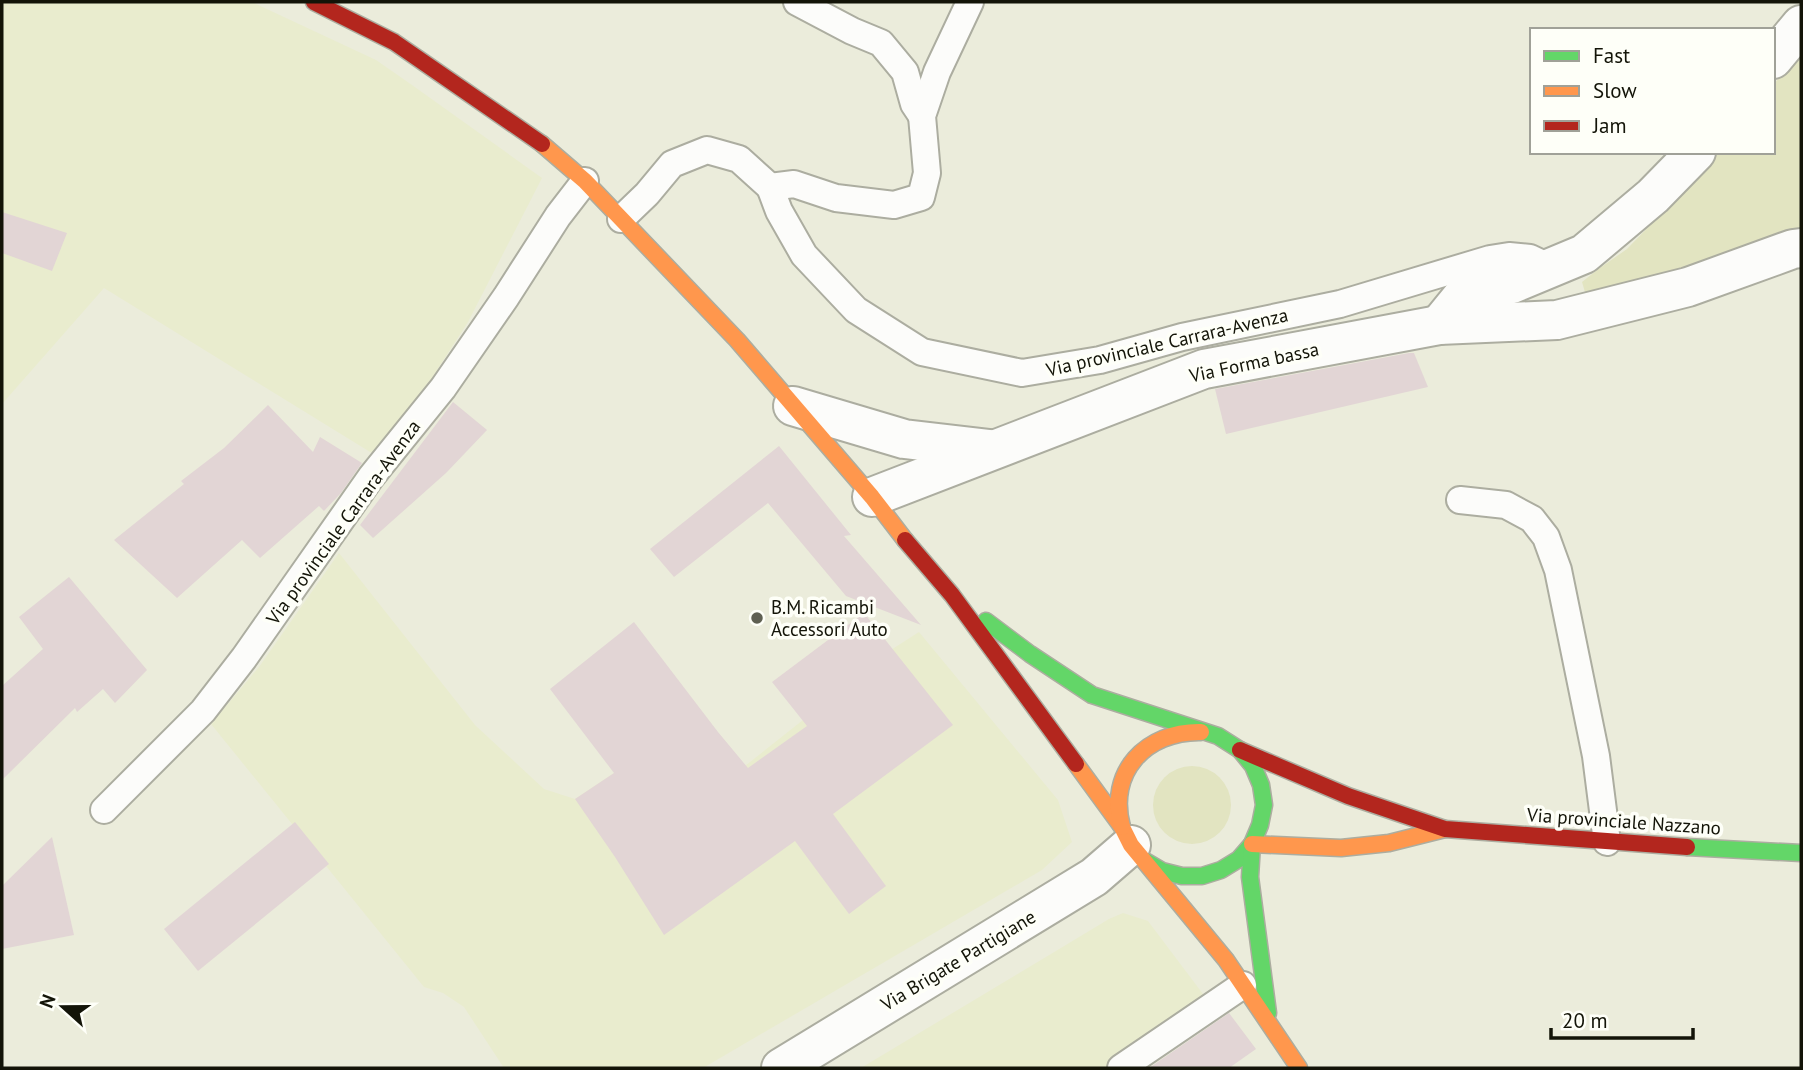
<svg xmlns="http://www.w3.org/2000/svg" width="1803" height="1070" font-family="'PT Sans',sans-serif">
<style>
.built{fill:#e9ecce}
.green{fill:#e2e4c1}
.building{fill:#e2d5d5}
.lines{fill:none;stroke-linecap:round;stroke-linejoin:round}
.lane-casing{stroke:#acada0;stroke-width:30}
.street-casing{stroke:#acada0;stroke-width:42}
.fast-casing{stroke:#acada0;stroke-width:19}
.slow-casing{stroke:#acada0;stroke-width:19}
.jam-casing{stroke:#acada0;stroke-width:19}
.lane{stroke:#fcfcfa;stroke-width:26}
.street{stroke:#fcfcfa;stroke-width:38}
.fast{stroke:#63d668;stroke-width:16}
.slow{stroke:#ff974d;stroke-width:16}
.jam{stroke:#b3261e;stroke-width:16}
.poi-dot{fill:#5f6052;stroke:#fefff8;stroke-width:2.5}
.labels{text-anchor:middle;stroke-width:7;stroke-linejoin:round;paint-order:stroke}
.street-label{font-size:19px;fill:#131408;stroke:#fefff8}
.poi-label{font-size:19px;fill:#131408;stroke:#fefff8;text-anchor:start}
</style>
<rect width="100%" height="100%" fill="#ebecdb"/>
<!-- built -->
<g class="built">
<polygon points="2,2 252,2 376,60 412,85 542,178 468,322 430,381 375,455 104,288 2,404"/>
<polygon points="339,553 475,725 544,789 575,799 614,773 745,766 894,648 919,632 1058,800 1072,842 1042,870 703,1068 504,1068 464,1007 443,993 424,987 211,724 259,667"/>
<polygon points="1123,913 1148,921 1209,1002 1115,1068 861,1068 1109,919"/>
</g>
<!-- green -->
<g class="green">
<polygon points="1801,53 1801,233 1702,261 1587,299 1582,282 1597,270 1627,249 1662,213 1715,152 1773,152 1773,85"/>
<circle cx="1192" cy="805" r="39"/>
</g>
<!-- building -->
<g class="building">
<polygon points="2,212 67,233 52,271 2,253"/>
<polygon points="1409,353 1414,353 1428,387 1226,434 1215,389"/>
<polygon points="453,402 487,430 446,473 373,538 360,525"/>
<polygon points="268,405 313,452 320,437 362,463 341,493 324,511 319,506 260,558 242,540 177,598 114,540 184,484 181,481 224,448"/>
<polygon points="779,446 851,535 844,536 921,625 846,596 768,503 674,577 650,549"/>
<polygon points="69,577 147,670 115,703 103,689 77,712 75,708 2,780 2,686 43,649 19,617"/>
<polygon points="864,613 953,725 833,814 886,886 849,914 795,841 664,935 615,857 575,799 614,773 550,689 634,622 718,732 748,768 807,726 772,682"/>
<polygon points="295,822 329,864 198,971 164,929"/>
<polygon points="52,837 74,935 2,949 2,886"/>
<polygon points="1229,1013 1256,1049 1229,1068 1149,1068"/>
</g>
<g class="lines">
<!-- lane casing -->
<g class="lane-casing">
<g id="lane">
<polyline points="797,2 852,31 881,43 905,72 914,104 922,116"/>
<polyline points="970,2 937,72 922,116 927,173 921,197 894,205 836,198 794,184 770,187 779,211 804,255 856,310 922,352 1022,373 1100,360 1182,337 1340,304 1490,259 1509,256 1530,258 1551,268"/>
<polyline points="621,219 647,194 672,164 707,150 739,159 770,187"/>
<polyline points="1460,500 1506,505 1532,519 1546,537 1558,570 1596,756 1607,842"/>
<polyline points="104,810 203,711 244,658 371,477 443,388 506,297 558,216 585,181"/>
<polyline points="1121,1068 1243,985"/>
</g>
</g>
<!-- street casing -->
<g class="street-casing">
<g id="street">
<polyline points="1773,59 1801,25"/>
<polyline points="1439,325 1461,298 1512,284 1584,254 1653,196 1696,152"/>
<polyline points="793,406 904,439 990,449"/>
<polyline points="872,497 1204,369 1439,325 1557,320 1688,287 1793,249 1801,248"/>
<polyline points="781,1068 1094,877 1131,845"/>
</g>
</g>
<!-- fast casing -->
<g class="fast-casing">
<g id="fast">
<polyline points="986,621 1030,654 1092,695 1218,736 1240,750 1253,766 1261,785 1264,805 1260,825 1252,844 1239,859 1221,870 1202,876 1182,876 1162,871 1145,861"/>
<polyline points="1252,844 1250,877 1268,1013"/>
<polyline points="1687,847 1801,853"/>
</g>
</g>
<!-- slow casing -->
<g class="slow-casing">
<g id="slow">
<polyline points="542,144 585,181 737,340 872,497 905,540"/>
<polyline points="1076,764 1122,827 1131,845 1226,960 1299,1068"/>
<path d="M1122 827C1107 772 1146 731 1201 732"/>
<polyline points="1252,844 1341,848 1389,843 1445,829"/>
</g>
</g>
<!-- jam casing -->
<g class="jam-casing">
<g id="jam">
<polyline points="314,2 394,42 542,144"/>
<polyline points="905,540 952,595 1076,764"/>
<polyline points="1240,750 1348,796 1445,829 1687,847"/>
</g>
</g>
<!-- lane -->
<use href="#lane" class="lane"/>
<!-- street -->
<use href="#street" class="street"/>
<!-- fast -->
<use href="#fast" class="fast"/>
<!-- slow -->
<use href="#slow" class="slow"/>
<!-- jam -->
<use href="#jam" class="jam"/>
</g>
<!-- markers -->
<circle class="poi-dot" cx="757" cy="618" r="7"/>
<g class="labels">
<!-- street labels -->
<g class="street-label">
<text transform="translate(1167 342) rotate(-13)" y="7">Via provinciale Carrara-Avenza</text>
<text transform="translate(1254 362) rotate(-12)" y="7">Via Forma bassa</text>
<text transform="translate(343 522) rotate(-54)" y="7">Via provinciale Carrara-Avenza</text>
<text transform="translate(1624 821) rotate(4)" y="7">Via provinciale Nazzano</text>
<text transform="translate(958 960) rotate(-31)" y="7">Via Brigate Partigiane</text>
</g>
<!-- poi labels -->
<g class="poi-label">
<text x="771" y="614">B.M. Ricambi<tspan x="771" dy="22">Accessori Auto</tspan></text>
</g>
</g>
<!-- border -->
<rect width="1803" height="1070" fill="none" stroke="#131408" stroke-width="7"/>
<!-- legend -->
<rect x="1530" y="28" width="245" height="126" fill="#fefff8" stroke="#a0a198" stroke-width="2"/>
<rect x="1544" y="51" width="35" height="10" fill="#63d668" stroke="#a0a198" stroke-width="2"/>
<text x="1593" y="63" font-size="21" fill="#131408">Fast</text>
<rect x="1544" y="86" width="35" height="10" fill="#ff974d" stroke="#a0a198" stroke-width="2"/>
<text x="1593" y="98" font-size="21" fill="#131408">Slow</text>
<rect x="1544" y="121" width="35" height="10" fill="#b3261e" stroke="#a0a198" stroke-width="2"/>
<text x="1593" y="133" font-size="21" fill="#131408">Jam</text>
<!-- north arrow -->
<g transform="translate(63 1007) rotate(291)" stroke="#fefff8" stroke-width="5" paint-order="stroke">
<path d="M0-5L12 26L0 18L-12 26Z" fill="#131408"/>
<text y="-10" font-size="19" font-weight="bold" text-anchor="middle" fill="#131408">N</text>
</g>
<!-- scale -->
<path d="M1551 1028v10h142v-10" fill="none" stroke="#131408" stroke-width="3.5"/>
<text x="1562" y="1028" font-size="21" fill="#131408" stroke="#fefff8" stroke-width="5" paint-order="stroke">20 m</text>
</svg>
